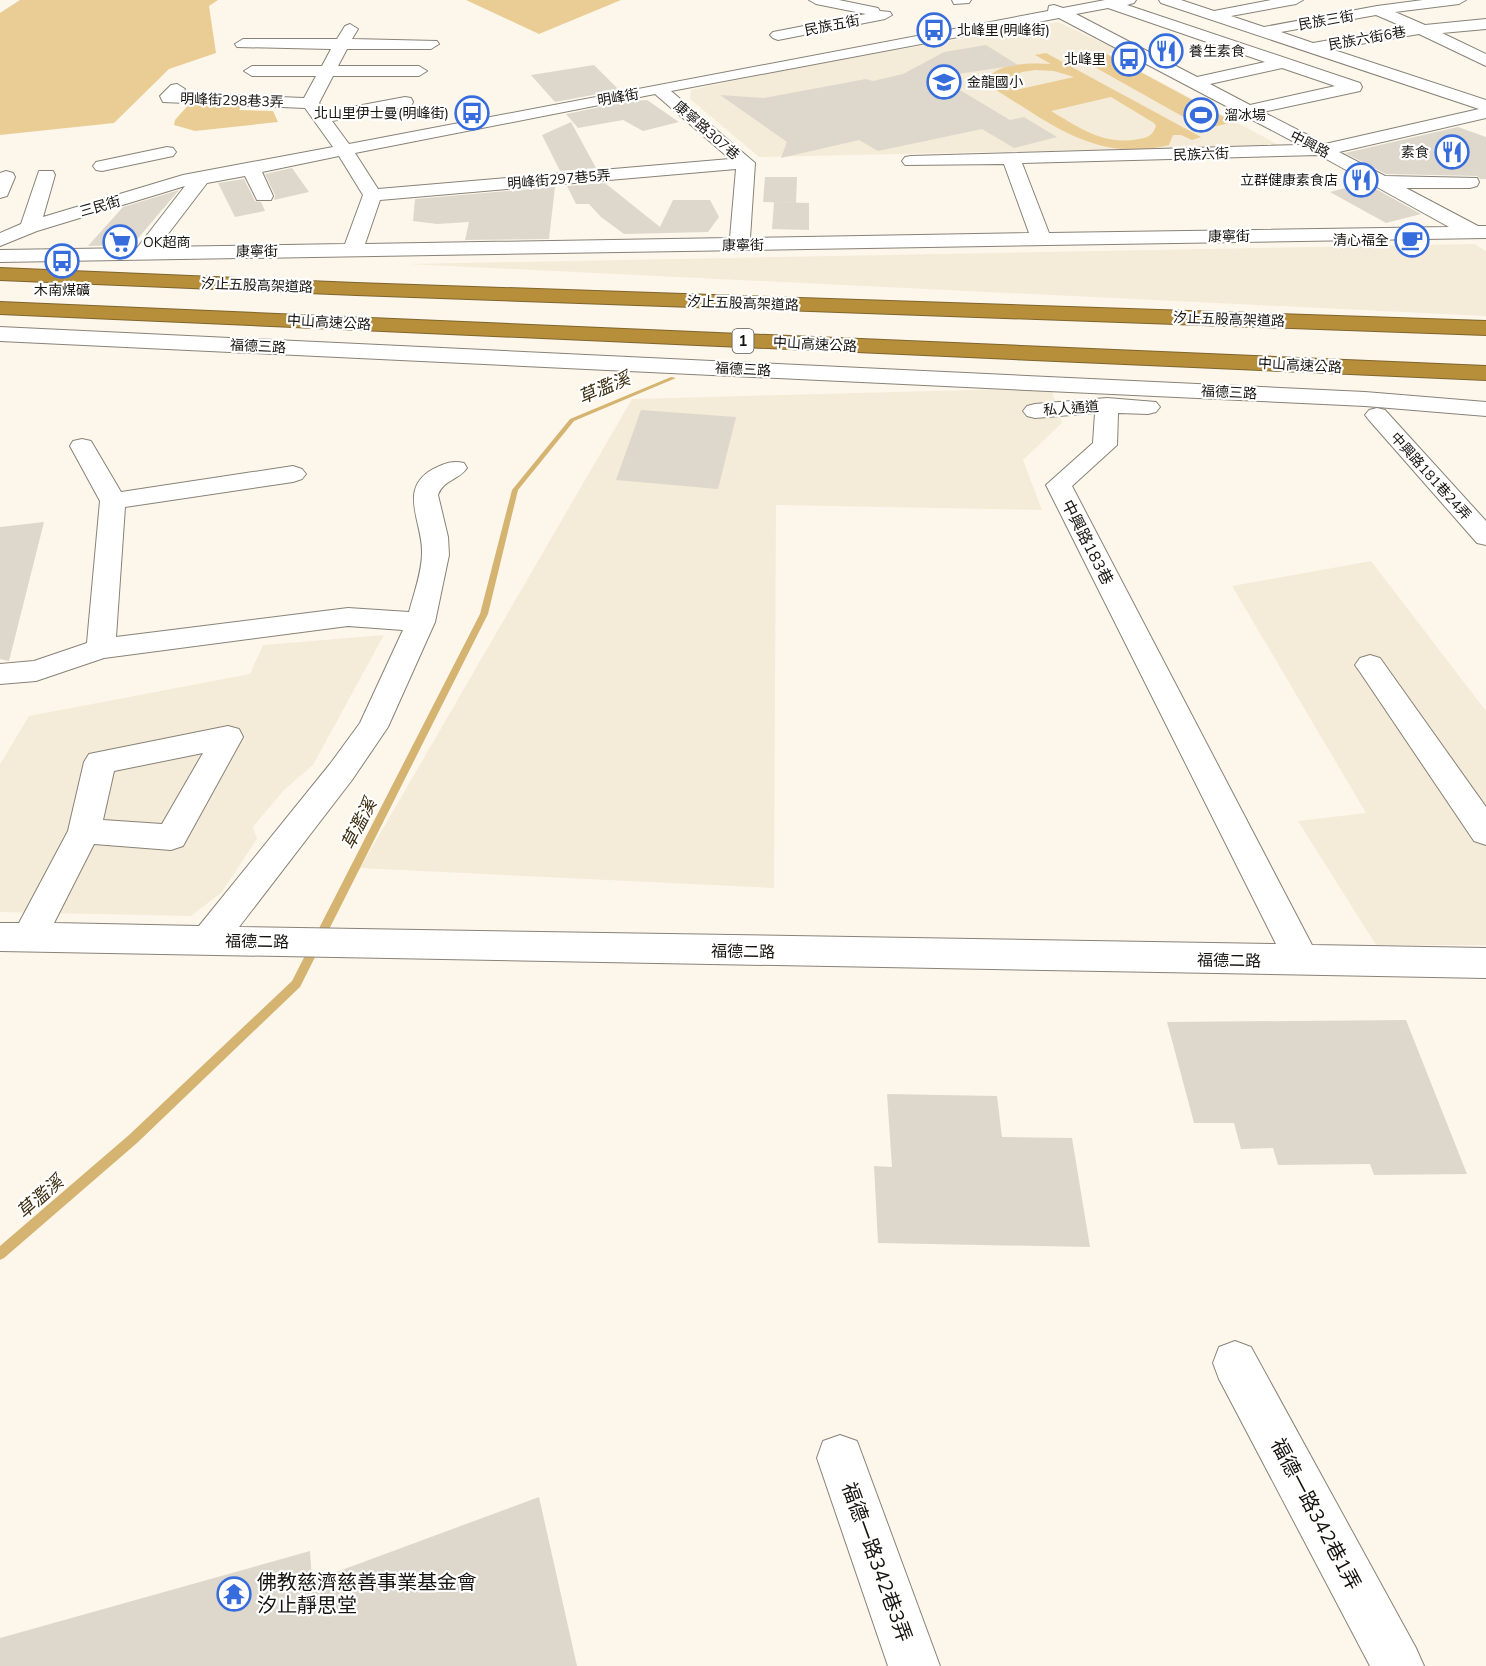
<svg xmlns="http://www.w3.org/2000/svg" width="1486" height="1666" font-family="'Nunito Sans','Noto Sans TC',sans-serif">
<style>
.built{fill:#f5ebd9}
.green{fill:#eacd95;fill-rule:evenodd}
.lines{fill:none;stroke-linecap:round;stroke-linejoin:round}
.stream{fill:#d5b371;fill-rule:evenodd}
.building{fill:#ded8cc}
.minor-casing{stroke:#888277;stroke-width:2}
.highway-casing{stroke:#7f642c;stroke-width:2}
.minor{fill:#fff;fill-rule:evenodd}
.highway{fill:#b78f3b;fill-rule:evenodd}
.labels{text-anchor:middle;stroke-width:4.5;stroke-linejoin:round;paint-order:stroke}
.far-street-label{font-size:14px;fill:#171410;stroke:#fff}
.far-poi-label{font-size:14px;fill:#171410;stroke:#fff;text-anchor:start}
.shield{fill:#fff;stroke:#5d5a58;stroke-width:1.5}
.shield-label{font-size:15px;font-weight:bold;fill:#171410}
.street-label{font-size:16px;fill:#171410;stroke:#fff}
.water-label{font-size:18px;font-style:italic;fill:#3b2d0f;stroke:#fff}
.near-street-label{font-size:20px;fill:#171410;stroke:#fff}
.near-poi-label{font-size:20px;fill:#171410;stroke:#fff;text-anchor:start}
</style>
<rect width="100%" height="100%" fill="#fdf7eb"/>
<!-- built -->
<g class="built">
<polygon points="1058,22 1120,51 1108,54 1281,146 759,157 690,99 691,90 798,67"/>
<polygon points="1475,244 1486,251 1486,316 408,264"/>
<polygon points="1051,388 1062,423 1023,460 1042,510 776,505 774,888 360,868 632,399"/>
<polygon points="1371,561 1486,711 1486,945 1376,945 1298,821 1366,813 1232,586"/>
<polygon points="384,635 313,765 284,790 253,827 257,839 222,892 191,916 0,912 0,764 29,716 250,674 263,645"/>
</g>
<!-- green -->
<g class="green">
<polygon points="20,0 218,0 209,6 216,53 169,69 114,123 0,135 0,13"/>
<polygon points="466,0 621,0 539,34"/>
<path d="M1046 53 1201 137 1192 140 1181 135H1173L1169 145C1094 164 1048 121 988 85V78C1000 62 1033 63 1051 64L1035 55ZM1035 70 1054 71 1074 77 1016 90 1008 85 1010 77 1022 72ZM1111 97 1154 123 1156 126C1153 135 1148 138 1139 139 1104 146 1080 128 1051 111Z"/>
<polygon points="1107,54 1233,122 1205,129 1082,60"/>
<polygon points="191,102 242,105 239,110 273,111 278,122 195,131 174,125 175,120"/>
</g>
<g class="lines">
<!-- stream -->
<polygon class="stream" points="671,377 676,378 574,421 518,490 488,614 300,987 137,1143 4,1258 0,1260 0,1246 129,1135 292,981 480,614 512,490 570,419"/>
</g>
<!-- building -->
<g class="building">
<polygon points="986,45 1018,65 938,77 1010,120 1024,117 1057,137 1014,148 982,129 878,151 859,140 781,158 787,142 720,95 764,98 866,79 873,81 903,74 944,52"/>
<polygon points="594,65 619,90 555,102 531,75"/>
<polygon points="647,100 679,122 643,131 623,120 578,128 566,114 630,101"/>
<polygon points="571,122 596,168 560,171 542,135"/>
<polygon points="1458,127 1486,137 1486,179 1480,179 1477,176 1386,174 1345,153"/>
<polygon points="292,168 309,192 274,200 275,195 265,174"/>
<polygon points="765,177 797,177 796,203 763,202"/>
<polygon points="244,179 255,201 261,202 265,211 235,217 218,183"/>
<polygon points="605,183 660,227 673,200 710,200 719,217 708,232 624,234 601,217 589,204 576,204 567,186"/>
<polygon points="1365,183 1421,214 1386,223 1330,192"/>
<polygon points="555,187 549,239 465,240 469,222 437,224 413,221 415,199"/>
<polygon points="179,190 134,243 128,245 88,246 123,207"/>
<polygon points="774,202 809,203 809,230 772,229"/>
<polygon points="641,410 736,417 718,489 616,480"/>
<polygon points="44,522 9,661 0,659 0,527"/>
<polygon points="1406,1020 1467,1174 1374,1175 1370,1164 1278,1165 1273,1148 1241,1149 1234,1123 1194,1123 1167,1022"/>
<polygon points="887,1094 997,1096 1002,1137 1072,1138 1090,1247 878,1243 874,1166 892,1167"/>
<polygon points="539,1497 577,1666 0,1666 0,1638 310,1551 312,1581"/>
</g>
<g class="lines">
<!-- minor casing -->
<g class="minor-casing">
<g id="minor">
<polygon points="809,0 839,0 878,8 880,11 890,12 892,15 885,19 778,40 773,38 770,35 773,32 866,14 816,4"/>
<polygon points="952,0 971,0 969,3 954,4"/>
<path d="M1105 0H1136L1134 3 1127 5 1360 83 1362 87 1360 91 1263 112 1325 144 1479 109 1161 3 1159 0H1181L1214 11 1271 0H1303L1296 4 1231 16 1264 27 1377 6 1423 0H1466L1459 4 1395 12 1425 25 1486 19V29L1442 33 1486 54V66L1419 34 1331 49 1486 100V118L1339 152 1385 176 1477 178 1479 182 1477 186 1470 188H1406L1478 226H1486V238L0 262V250L137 248 185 186 37 231 0 246V233L21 224 39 171H53L55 175 43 217 183 175 333 147 305 108 163 102 160 96 171 85 177 84 185 89 182 93 304 98 316 76H252L244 71 252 66H322L331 49 237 47 235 44 243 39H337L345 26 350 24 358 29 352 39 437 41 439 44 431 49H347L338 66H419L427 71 419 76H333L319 103 325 112 405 97 411 98 413 102 411 106 405 107 332 121 349 144 1048 11 1049 6 1054 5 1063 8ZM1108 8 1265 62 1197 77 1076 14ZM1376 15 1404 27 1313 43 1281 32ZM1059 18 1300 145 911 156 905 157 902 161 905 165 1004 164 1029 233 750 238 755 163 671 91ZM1282 68 1335 86 1250 105 1210 84ZM655 94 730 159 378 189 355 153ZM1319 155 1449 227 1049 233 1022 163ZM339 156 363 195 345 244 158 247 207 183 245 176 257 200H271L273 196 262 172ZM736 169 730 238 365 244 380 200Z"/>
<polygon points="167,147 173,148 176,152 173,156 102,171 96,170 93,166 96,162"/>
<polygon points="6,171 13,173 15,177 7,196 0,198 0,173"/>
<polygon points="0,327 1365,392 1486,402 1486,416 1365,406 0,341"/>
<path d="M1107 398 1156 402 1160 407 1156 412 1148 414 1118 413 1117 445 1072 486 1312 945 1486 948V978L0 951V923H19L68 831 84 762 89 754 228 726 239 729 243 737 183 846 171 850 94 844 54 923 199 926 330 764 360 723 403 630 348 626 104 658 36 681 0 684V664L34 661 87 643 100 501 70 446 73 441 82 439 91 441 121 492 293 466 302 469 306 474 302 479 293 482 125 507 116 637 348 608 409 612C414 593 422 572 422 553 423 522 397 489 433 469 444 464 451 460 464 463L467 468C459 480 443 480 438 495L448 537 449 555 435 622 388 727 352 780 239 927 1276 944 1046 485 1093 443 1095 413 1035 418 1027 416 1023 411 1027 406 1035 404ZM203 753 162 824 103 820 114 771Z"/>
<polygon points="1377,408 1385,410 1486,521 1486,545 1477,543 1369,420 1365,415 1369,410"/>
<polygon points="1370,655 1380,658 1486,807 1486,845 1474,841 1360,672 1355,665 1360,658"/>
<polygon points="1235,1341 1251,1347 1416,1648 1424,1666 1370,1666 1219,1379 1213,1363 1219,1347"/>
<polygon points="840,1435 857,1441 940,1666 888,1666 817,1458 823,1441"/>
</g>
</g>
<!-- highway casing -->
<g class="highway-casing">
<g id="highway">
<polygon points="0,268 356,283 1486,321 1486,335 356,295 0,280"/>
<polygon points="0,302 1486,366 1486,380 0,314"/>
</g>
</g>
<!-- minor -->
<use href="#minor" class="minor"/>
<!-- highway -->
<use href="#highway" class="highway"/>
</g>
<!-- icons -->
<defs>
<g id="bus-ring" transform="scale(1.725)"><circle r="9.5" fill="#fff" stroke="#366cdb" stroke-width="1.5"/><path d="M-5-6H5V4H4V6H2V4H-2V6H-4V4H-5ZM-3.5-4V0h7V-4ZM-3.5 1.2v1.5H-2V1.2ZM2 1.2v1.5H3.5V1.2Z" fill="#366cdb"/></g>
<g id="restaurant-ring" transform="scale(1.725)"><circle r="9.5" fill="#fff" stroke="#366cdb" stroke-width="1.5"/><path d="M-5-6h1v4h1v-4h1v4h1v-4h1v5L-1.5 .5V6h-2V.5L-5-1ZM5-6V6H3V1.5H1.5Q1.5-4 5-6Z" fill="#366cdb"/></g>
<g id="school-ring" transform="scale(1.725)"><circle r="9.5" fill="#fff" stroke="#366cdb" stroke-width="1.5"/><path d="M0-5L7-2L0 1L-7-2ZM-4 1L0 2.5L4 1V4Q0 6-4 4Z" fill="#366cdb"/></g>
<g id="stadium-ring" transform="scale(1.725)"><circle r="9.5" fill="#fff" stroke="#366cdb" stroke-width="1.5"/><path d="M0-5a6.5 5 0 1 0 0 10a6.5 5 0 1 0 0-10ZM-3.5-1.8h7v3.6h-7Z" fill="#366cdb"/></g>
<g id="cafe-ring" transform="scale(1.725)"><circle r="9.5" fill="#fff" stroke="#366cdb" stroke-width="1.5"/><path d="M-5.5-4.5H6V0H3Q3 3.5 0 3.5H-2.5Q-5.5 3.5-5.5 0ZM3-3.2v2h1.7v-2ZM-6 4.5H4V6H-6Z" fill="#366cdb"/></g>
<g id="supermarket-ring" transform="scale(1.725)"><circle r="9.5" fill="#fff" stroke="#366cdb" stroke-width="1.5"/><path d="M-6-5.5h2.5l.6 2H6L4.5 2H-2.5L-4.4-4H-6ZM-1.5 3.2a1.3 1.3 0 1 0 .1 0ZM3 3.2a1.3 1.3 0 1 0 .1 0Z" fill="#366cdb"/></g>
<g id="temple-ring" transform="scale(1.725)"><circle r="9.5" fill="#fff" stroke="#366cdb" stroke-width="1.5"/><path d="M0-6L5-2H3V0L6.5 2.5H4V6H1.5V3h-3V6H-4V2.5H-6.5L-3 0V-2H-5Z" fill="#366cdb"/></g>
</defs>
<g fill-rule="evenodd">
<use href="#bus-ring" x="934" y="30"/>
<use href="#restaurant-ring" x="1166" y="51"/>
<use href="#bus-ring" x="1129" y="59"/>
<use href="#school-ring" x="944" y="82"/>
<use href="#bus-ring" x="472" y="113"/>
<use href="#stadium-ring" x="1201" y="115"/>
<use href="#restaurant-ring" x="1452" y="152"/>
<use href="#restaurant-ring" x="1361" y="180"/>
<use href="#cafe-ring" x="1412" y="240"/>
<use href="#supermarket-ring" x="120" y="242"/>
<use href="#bus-ring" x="62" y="261"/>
<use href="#temple-ring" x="234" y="1594"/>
</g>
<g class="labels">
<!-- far-street labels -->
<g class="far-street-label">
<text transform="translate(1326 20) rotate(-10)" y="5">民族三街</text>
<text transform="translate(832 25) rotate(-11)" y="5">民族五街</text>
<text transform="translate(1367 38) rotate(-10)" y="5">民族六街6巷</text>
<text transform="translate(618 97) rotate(-10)" y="5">明峰街</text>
<text transform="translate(232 100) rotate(2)" y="5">明峰街298巷3弄</text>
<text transform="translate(707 130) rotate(41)" y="5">康寧路307巷</text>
<text transform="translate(1310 144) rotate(27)" y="5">中興路</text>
<text transform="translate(1201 154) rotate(-2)" y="5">民族六街</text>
<text transform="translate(559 179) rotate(-5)" y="5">明峰街297巷5弄</text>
<text transform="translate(100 206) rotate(-16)" y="5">三民街</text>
<text transform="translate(1229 236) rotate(-1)" y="5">康寧街</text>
<text transform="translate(743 245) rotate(-1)" y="5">康寧街</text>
<text transform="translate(257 251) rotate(-1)" y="5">康寧街</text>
<text transform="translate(257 285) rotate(2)" y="5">汐止五股高架道路</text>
<text transform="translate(743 303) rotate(2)" y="5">汐止五股高架道路</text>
<text transform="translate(1229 319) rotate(2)" y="5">汐止五股高架道路</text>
<text transform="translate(329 322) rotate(3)" y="5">中山高速公路</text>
<text transform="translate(815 344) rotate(3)" y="5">中山高速公路</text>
<text transform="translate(258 346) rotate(3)" y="5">福德三路</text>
<text transform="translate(1300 365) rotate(3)" y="5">中山高速公路</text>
<text transform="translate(743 369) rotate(3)" y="5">福德三路</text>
<text transform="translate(1229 392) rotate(3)" y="5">福德三路</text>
<text transform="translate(1071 408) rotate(-4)" y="5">私人通道</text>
<text transform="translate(1431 476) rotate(48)" y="5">中興路181巷24弄</text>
</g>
<!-- far-poi labels -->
<g class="far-poi-label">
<text x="957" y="35">北峰里(明峰街)</text>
<text x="1189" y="56">養生素食</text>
<text x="1106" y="64" text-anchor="end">北峰里</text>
<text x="967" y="87">金龍國小</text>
<text x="449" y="118" text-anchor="end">北山里伊士曼(明峰街)</text>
<text x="1224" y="120">溜冰場</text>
<text x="1429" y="157" text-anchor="end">素食</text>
<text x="1338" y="185" text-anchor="end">立群健康素食店</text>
<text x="1389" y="245" text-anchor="end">清心福全</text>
<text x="143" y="247">OK超商</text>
<text x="62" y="295" text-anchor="middle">木南煤礦</text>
</g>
<!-- shield labels -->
<rect class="shield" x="732.5" y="329" width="21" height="24" rx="4.5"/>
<g class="shield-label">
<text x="743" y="346">1</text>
</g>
<!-- street labels -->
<g class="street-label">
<text transform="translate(1088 542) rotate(63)" y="6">中興路183巷</text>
<text transform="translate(257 941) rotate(1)" y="6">福德二路</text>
<text transform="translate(743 951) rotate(1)" y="6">福德二路</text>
<text transform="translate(1229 960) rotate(1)" y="6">福德二路</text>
</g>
<!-- water labels -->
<g class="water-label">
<text transform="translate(604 388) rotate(-23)" y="6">草濫溪</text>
<text transform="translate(359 824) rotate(-63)" y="6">草濫溪</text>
<text transform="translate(40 1197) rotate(-41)" y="6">草濫溪</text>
</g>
<!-- near-street labels -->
<g class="near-street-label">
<text transform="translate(1316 1514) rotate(62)" y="7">福德一路342巷1弄</text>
<text transform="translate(877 1562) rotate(70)" y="7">福德一路342巷3弄</text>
</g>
<!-- near-poi labels -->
<g class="near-poi-label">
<text x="257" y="1589">佛教慈濟慈善事業基金會<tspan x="257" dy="23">汐止靜思堂</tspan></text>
</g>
</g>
</svg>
